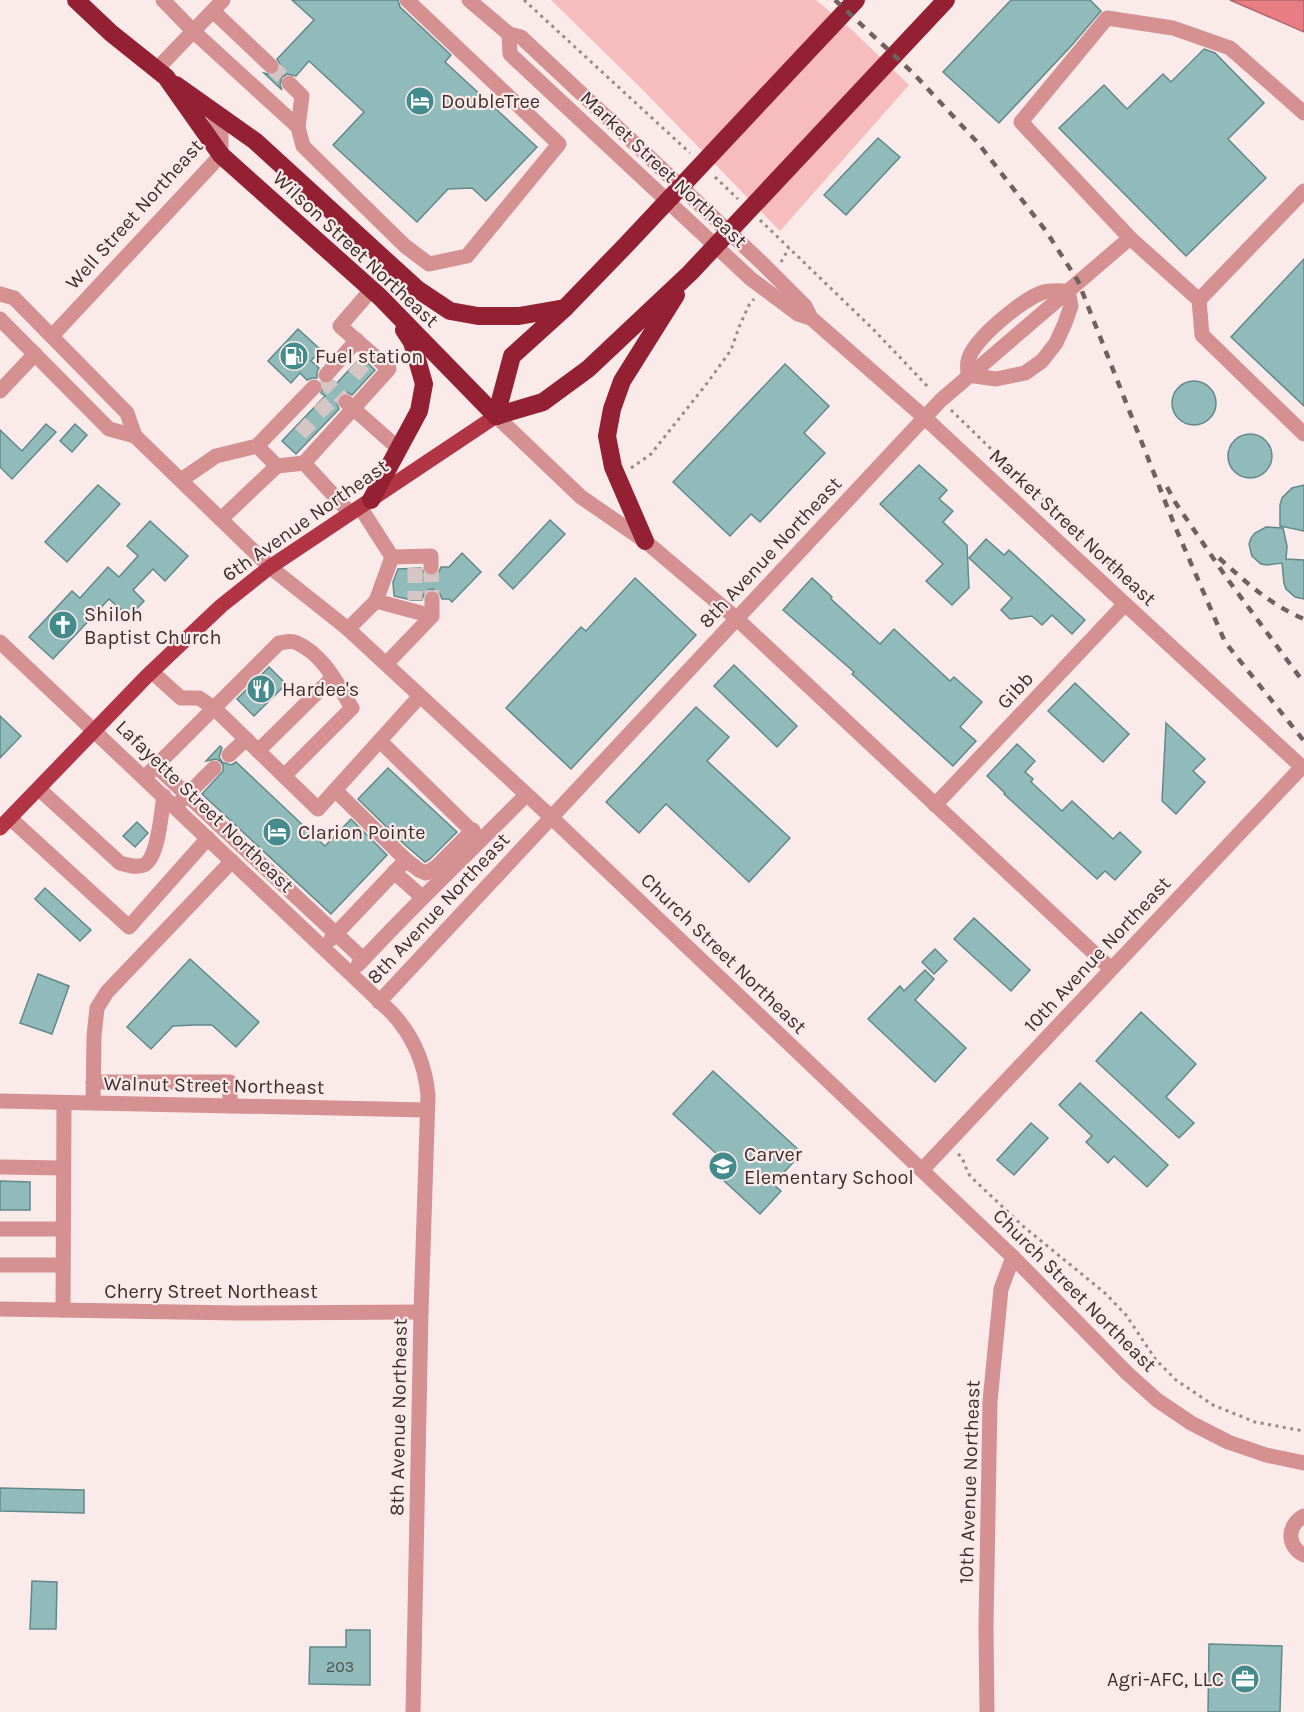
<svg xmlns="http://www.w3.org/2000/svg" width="1304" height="1712" font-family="Karla,sans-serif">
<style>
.green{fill:#f7bcbd}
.water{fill:#e77e84;stroke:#b4666a;stroke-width:1.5}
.building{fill:#91bbbb;stroke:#608989;stroke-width:1.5}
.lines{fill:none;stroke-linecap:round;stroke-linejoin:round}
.minor-tunnel{stroke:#d5c5c5;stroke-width:15;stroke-dasharray:15 8;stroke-linecap:butt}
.path{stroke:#988888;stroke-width:3;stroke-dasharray:3 4.5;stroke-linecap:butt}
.minor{stroke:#d59092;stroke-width:15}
.major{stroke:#b23545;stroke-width:15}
.highway{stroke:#942033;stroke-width:18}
.rail{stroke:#706060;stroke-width:4.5;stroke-dasharray:8 8;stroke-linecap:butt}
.labels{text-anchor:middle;stroke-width:4.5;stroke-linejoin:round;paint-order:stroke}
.number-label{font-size:16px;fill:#535252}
.poi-label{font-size:20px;fill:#3e2f2f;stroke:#fbeaea;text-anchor:start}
.street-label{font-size:20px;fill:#3e2f2f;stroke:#fbeaea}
</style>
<rect width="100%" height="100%" fill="#fbeaea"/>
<!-- green -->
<polygon class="green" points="551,0 816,0 853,31 909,85 780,231 640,87"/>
<!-- water -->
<polygon class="water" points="1230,0 1304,0 1304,32"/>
<!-- building -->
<g class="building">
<polygon points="292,0 398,0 400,7 451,55 445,62 537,147 486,201 472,188 448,189 417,222 333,145 364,112 309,61 296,76 287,74 282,77 280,85 282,90 264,73 273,75 278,72 280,64 277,59 314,20"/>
<polygon points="1011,0 1090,0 1101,11 1072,45 999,123 943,72"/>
<polygon points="1204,49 1215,53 1264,103 1228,139 1266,178 1186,256 1059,128 1104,85 1127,109 1163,74 1171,82"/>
<polygon points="878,138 900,157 846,215 824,195"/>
<polygon points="1304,259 1304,406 1231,337"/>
<polygon points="298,329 321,350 311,361 319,368 317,372 317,378 312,378 307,380 300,373 291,383 268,361"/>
<polygon points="361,357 375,370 352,395 347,392 339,395 336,401 339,409 296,454 282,441 325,396 321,393 323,384 329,384 334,381 336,384"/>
<polygon points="785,364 829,406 804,433 825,453 760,522 751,514 730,536 673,482"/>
<circle cx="1194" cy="403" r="22"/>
<polygon points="46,424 56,432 12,479 0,467 0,430 22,451"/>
<polygon points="75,424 87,435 72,452 60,441"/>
<circle cx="1250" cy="456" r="22"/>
<polygon points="919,465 947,490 939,499 953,511 943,522 967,545 969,588 952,605 926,581 943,564 880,504"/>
<polygon points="98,485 120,504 67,562 45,542"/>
<polygon points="1304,485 1304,531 1280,526 1280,505 1282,498 1292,488"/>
<polygon points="550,520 565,534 513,589 499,575"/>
<polygon points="150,521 188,556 165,581 153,569 133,590 144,601 129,617 109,599 53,659 29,637 72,591 80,598 108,567 119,577 138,556 127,546"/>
<polygon points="1266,527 1283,528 1287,546 1286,559 1304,560 1304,599 1295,597 1286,589 1284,583 1282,563 1267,565 1261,564 1252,556 1249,544 1251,538 1255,533"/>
<polygon points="986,539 1004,555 1009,550 1085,620 1072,634 1052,615 1042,625 1032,616 1010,619 1001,610 1012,598 969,558"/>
<polygon points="462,553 481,572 452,602 449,599 442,599 440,594 433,589 428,590 424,594 422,600 411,600 394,596 393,582 398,569 421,568 426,575 432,577 439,572 441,567 449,567"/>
<polygon points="635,578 696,635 571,769 506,708 581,627 586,631"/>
<polygon points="812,578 832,597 831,599 880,644 894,629 950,681 954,677 982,702 960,727 976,741 953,766 852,674 854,672 783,610"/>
<polygon points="734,665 797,726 777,747 714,686"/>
<polygon points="269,667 286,684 254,716 237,699"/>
<polygon points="1075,683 1129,734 1103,762 1048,711"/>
<polygon points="696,707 729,737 707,761 790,838 749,882 666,804 639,833 606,802"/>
<polygon points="0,716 21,736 0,758"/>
<polygon points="1166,723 1205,759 1193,771 1205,782 1176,814 1162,801"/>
<polygon points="1017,744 1035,761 1025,772 1033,779 1031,782 1062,811 1072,801 1113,839 1120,832 1141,852 1115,880 1105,871 1097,879 1004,794 1005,793 987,776"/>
<polygon points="220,746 222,748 219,757 222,762 231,765 236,762 325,846 351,819 387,855 331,914 202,794 223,771 223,765 220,761 216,759 206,761"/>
<polygon points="388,768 457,832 430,859 425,862 404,844 358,799"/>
<polygon points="137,822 148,833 135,847 123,836"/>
<polygon points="45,888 91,930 80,941 35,899"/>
<polygon points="974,918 1030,970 1011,991 954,939"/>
<polygon points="935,949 947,961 934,974 922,962"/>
<polygon points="190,959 259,1022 236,1047 212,1025 195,1025 173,1026 151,1049 127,1027"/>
<polygon points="925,970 934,979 915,1000 966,1048 935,1082 868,1019 900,986 904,991"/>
<polygon points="38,974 69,986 52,1034 20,1023"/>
<polygon points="1141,1012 1196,1064 1166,1097 1194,1123 1179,1138 1096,1061"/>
<polygon points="713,1071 802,1153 773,1184 781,1191 760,1214 722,1179 732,1168 673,1114"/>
<polygon points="1080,1083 1168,1165 1147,1187 1114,1156 1108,1163 1086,1142 1092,1136 1059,1105"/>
<polygon points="1031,1123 1048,1138 1014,1175 997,1160"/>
<polygon points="0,1181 30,1182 30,1210 0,1210"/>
<polygon points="0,1488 84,1490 84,1513 0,1511"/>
<polygon points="32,1581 57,1582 56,1629 30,1629"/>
<polygon points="346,1630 370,1630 370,1685 309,1684 310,1647 346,1647"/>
<polygon points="1209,1644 1282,1646 1280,1712 1208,1712"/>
</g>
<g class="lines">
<!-- minor-tunnel -->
<g class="minor-tunnel">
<polyline points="271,66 289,83"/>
<polyline points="353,365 368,378"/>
<polyline points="322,379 346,402"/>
<polyline points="319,402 332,416"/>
<polyline points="300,423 314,436"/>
<polyline points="431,567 432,599"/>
<polyline points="415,568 415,600"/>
</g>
<!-- path -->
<g class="path">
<polyline points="524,0 690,153"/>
<polyline points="715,177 738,199"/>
<polyline points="760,220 874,330 930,389"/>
<polyline points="781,262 789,248"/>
<polyline points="951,410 1138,592"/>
<polyline points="631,468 651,454 708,382 731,350 739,327 749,305 754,299"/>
<path d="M958 1154C965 1159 965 1170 971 1177L1024 1227 1105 1293 1126 1315 1156 1360 1176 1380 1213 1405 1255 1422 1304 1431"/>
</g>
<!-- minor -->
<g class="minor">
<polyline points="163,0 193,31 298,127 303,146 405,246 429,264 467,256 559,144 407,0"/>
<polyline points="469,0 509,34 521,37 762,263 805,306 811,318 924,417 1125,604 1304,769"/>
<polyline points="213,11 271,66"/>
<polyline points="509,34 510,54 751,279 798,314 811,318"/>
<polyline points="156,70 223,0"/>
<polyline points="289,83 302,96 298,127"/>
<polyline points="1304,113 1230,48 1173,28 1107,18 1021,122 1130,238 1199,300 1304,191"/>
<path d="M1068 291 1071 306 1065 323 1056 343 1042 361 1025 373 996 379 968 375C968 370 967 365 968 361 973 339 1024 298 1044 292 1051 290 1061 291 1068 291Z"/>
<polyline points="0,294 14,298 127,413 135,436 270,567 348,629 551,817 1013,1257 1127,1373 1157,1400 1191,1423 1228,1442 1266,1455 1304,1463"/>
<polyline points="1199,300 1202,335 1304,434"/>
<polyline points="0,319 109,429 135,436"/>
<polyline points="52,336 221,155 221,132 212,110"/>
<polyline points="326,375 357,340"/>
<polyline points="0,391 35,354"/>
<polyline points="346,402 399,449"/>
<polyline points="496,416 581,497 645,541 737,619 1111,969"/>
<polyline points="257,446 277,466 304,463 350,513"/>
<polyline points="304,463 389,369 340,326 372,289"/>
<polyline points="181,480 216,456 257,446 314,387"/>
<polyline points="360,507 392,557 431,556 431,567"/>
<polyline points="221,519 277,466"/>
<polyline points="376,601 432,616"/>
<polyline points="348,629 376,601 392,557"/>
<path d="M0 642 392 1013C414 1037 425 1063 428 1095L421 1312 413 1712"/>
<polyline points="387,663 432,616 432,599"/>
<polyline points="152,672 181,698 199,698 214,708 318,809 420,696"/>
<polyline points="380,741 478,837"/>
<polyline points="258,751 333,677"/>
<polyline points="229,755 246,739"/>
<polyline points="156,766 363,959"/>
<path d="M144 778 279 643C285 642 292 640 297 643 324 655 338 685 352 708L284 776"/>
<path d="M39 789 120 863C127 865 136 868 144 865 159 857 161 812 164 796"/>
<polyline points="335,790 406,860 419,870 426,873 436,867 473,830"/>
<polyline points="180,802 214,768"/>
<polyline points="935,805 1125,604"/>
<polyline points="10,818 129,927 208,838"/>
<polyline points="394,872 422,897"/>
<polyline points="331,939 406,860"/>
<path d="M358 965C412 906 470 852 526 795"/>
<polyline points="379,1002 941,400 1130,238"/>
<polyline points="93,1082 230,1082 230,1106"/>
<polyline points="0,1101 427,1110"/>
<polyline points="93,1103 94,1036 97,1008 107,992 232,861"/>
<polyline points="0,1167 63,1168"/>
<polyline points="922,1170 1302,767"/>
<polyline points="0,1229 63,1229"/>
<polyline points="0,1265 63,1265"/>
<polyline points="0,1309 237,1313 421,1312"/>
<polyline points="63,1310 64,1103"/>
<path d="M1304 1516C1287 1525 1286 1546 1304 1555"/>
<polyline points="987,1712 986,1626 990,1401 1001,1289 1013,1257"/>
</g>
<!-- major -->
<polyline class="major" points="0,828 147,676 221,606 270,567 496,416"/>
<!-- highway -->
<g class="highway">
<polyline points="76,0 111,33 166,77 221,155 380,297 496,416"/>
<polyline points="176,85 255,141 417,289 450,311 478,316 519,316 565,308"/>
<polyline points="496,416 543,402 588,369 690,273 946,0"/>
<polyline points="496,416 512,356 565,308 626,245 856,0"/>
<polyline points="371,500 419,411 424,384 412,342 404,330"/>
<polyline points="645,541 613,467 607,436 612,409 622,381 676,295"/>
</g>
<!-- rail -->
<g class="rail">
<polyline points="835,0 914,74 978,143 1046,231 1078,281 1174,524 1225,642 1304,741"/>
<polyline points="1167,487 1175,502 1226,577 1304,683"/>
<path d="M1219 558C1247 583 1269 604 1304 619"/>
</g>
</g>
<!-- icons -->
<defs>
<g id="hotel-disc" transform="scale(1.5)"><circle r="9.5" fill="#438b8c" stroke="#fbeaea"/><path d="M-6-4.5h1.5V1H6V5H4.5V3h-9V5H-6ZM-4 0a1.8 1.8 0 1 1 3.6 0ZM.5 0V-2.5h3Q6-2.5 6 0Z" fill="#fff"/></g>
<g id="fuel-disc" transform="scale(1.5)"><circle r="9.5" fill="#438b8c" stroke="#fbeaea"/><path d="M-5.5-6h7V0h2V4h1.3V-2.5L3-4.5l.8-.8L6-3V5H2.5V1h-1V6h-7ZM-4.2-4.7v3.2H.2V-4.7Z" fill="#fff"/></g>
<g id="church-disc" transform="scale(1.5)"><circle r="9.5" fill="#438b8c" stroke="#fbeaea"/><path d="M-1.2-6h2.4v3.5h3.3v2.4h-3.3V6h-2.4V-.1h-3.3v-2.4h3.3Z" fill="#fff"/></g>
<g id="restaurant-disc" transform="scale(1.5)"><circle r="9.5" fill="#438b8c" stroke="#fbeaea"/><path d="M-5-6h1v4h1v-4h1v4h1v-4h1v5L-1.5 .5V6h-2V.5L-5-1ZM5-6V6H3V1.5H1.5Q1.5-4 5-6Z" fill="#fff"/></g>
<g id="school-disc" transform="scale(1.5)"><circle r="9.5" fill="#438b8c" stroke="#fbeaea"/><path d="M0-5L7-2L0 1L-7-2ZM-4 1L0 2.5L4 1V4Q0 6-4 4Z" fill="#fff"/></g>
<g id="office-disc" transform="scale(1.5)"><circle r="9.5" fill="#438b8c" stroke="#fbeaea"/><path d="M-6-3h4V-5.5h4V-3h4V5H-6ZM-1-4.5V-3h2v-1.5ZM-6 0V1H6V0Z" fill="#fff"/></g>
</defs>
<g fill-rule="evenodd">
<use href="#hotel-disc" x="420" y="101"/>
<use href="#fuel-disc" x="294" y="356"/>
<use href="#church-disc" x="63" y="625"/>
<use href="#restaurant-disc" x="261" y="689"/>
<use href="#hotel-disc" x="277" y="832"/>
<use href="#school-disc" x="723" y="1166"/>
<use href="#office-disc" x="1245" y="1679"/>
</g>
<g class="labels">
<!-- number labels -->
<g class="number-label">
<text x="340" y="1672">203</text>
</g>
<!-- poi labels -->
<g class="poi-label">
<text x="441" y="108">DoubleTree</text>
<text x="315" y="363">Fuel station</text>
<text x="84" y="621">Shiloh<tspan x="84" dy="23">Baptist Church</tspan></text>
<text x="282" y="696">Hardee's</text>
<text x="298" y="839">Clarion Pointe</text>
<text x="744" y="1161">Carver<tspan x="744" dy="23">Elementary School</tspan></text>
<text x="1224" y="1686" text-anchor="end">Agri-AFC, LLC</text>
</g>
<!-- street labels -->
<g class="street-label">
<text transform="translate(664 169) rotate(43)" y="7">Market Street Northeast</text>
<text transform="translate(134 214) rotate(-48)" y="7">Well Street Northeast</text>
<text transform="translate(356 249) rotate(43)" y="7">Wilson Street Northeast</text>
<text transform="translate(305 520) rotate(-35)" y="7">6th Avenue Northeast</text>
<text transform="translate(1073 527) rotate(43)" y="7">Market Street Northeast</text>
<text transform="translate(770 552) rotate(-47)" y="7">8th Avenue Northeast</text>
<text transform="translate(1015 690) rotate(-47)" y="7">Gibb</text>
<text transform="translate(205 806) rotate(44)" y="7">Lafayette Street Northeast</text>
<text transform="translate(438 908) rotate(-47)" y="7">8th Avenue Northeast</text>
<text transform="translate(724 953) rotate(44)" y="7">Church Street Northeast</text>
<text transform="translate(1097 954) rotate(-47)" y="7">10th Avenue Northeast</text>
<text transform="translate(214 1085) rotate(1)" y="7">Walnut Street Northeast</text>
<text transform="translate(1075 1290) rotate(45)" y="7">Church Street Northeast</text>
<text x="211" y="1298">Cherry Street Northeast</text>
<text transform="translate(398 1417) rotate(-89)" y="7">8th Avenue Northeast</text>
<text transform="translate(969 1482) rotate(-88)" y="7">10th Avenue Northeast</text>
</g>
</g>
</svg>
